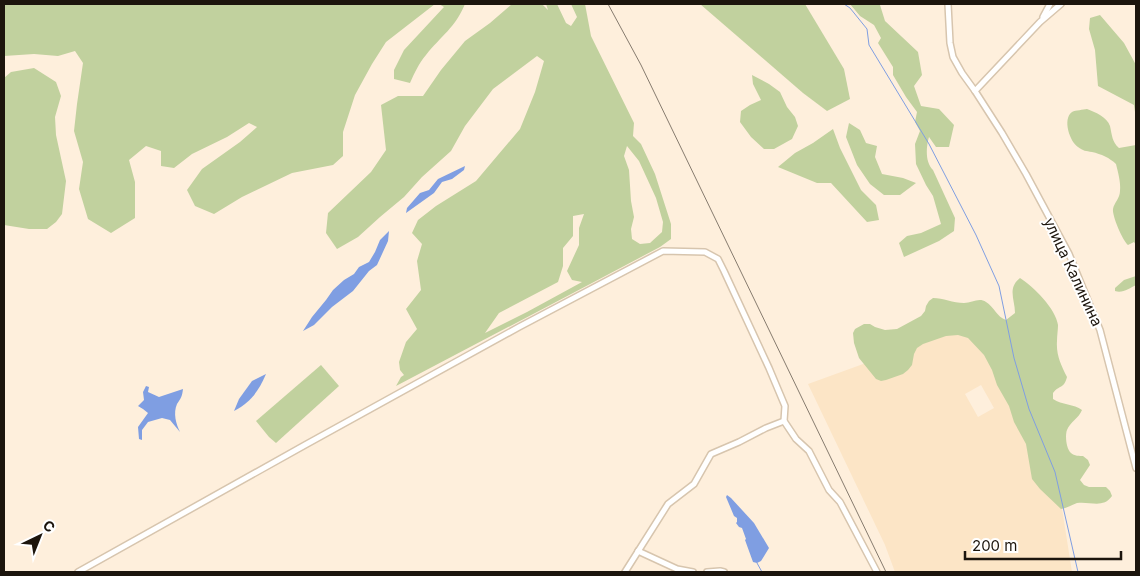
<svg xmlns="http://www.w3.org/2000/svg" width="1140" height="576" font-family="Inter,sans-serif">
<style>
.built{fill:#fce5c6;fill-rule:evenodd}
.green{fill:#c1d19e;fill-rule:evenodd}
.water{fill:#7f9ee2}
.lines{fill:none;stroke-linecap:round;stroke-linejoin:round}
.stream{stroke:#7f9ee2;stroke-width:1}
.street-casing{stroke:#d7c5ae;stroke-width:8}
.street{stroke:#fff;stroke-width:5}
.rail{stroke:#867b6e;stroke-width:1}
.labels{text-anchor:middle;stroke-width:4;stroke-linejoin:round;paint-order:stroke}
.street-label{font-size:15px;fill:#1c150d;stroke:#fff}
</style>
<rect width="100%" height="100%" fill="#feefdc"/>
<!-- built -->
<path class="built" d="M979 322 1058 483 1072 572H895L885 545 808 384ZM981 385 994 408 978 417 965 394Z"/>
<!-- green -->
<g class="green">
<polygon points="4,4 435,4 386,42 372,64 355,95 343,132 343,156 333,165 292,173 242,197 214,214 195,206 187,190 202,169 240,142 257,127 249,123 227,137 192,154 174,168 161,166 161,151 146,146 129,160 135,182 135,218 111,233 88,219 79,189 83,162 74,131 77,104 83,63 75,51 58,56 34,54 4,56"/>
<path d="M439 4H465C455 28 441 36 426 55 419 63 415 72 410 83L394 79V70L404 50 444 7Z"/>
<path d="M512 4H542L548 10 546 4H557L566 23 571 26 577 17 571 4H585L591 36 634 123 633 136 641 144 655 174 671 224V239L660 247 592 283 396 386 401 377 404 375 400 370 399 362 406 342 417 329 406 309 421 290 417 261 422 244 412 233 418 220 436 206 476 181 520 129 535 92 544 61 537 56 493 89 465 126 451 151 422 177 404 197 380 217 358 237 337 249 326 233 328 213 371 172 386 150 381 105 398 96H423L441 70 465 41 490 23ZM627 146 639 161 656 198 663 222 662 232 650 243 640 244 632 239 631 229 634 217 631 201 629 170 624 156ZM584 214 579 228V245L567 271 572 280 582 282 527 312 485 333 499 313 558 282 563 266V248L573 236V216Z"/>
<polygon points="700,4 805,4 844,69 850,99 827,111 803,93"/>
<path d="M850 4H878L880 5 885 21 918 52 922 75 914 86 921 106 939 109 954 125 949 147H936L929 137C926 147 925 162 933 170L955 218 954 231 939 241 904 257 899 243 907 236 921 233 941 224 933 196 926 185 916 164 915 144 920 131 915 122 917 112 906 97 893 75V67L878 43 881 38 874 25 860 16Z"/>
<polygon points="1100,15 1124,43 1136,65 1136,119 1134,105 1098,86 1095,50 1089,29 1090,18"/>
<polygon points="34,68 56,82 61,96 55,117 56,135 66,181 62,214 56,222 47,229 29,229 4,225 4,78 11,72"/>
<polygon points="752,75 769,84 780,92 787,107 795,117 798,126 792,139 774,149 764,149 751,137 740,122 741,111 750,105 761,100 753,84"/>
<path d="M1087 109C1095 112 1107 117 1110 126 1112 135 1112 142 1119 148L1136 145V245L1134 242 1128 245C1123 241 1112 216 1113 209 1114 203 1120 198 1120 191 1121 183 1118 172 1116 164 1110 158 1101 154 1092 152 1086 151 1083 151 1078 147 1070 142 1062 119 1072 112 1076 110 1083 110 1087 109Z"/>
<polygon points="849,123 860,130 866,143 877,146 875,157 882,174 903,178 916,183 900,195 884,195 870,184 857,165 846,137"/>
<polygon points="833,129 840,148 861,190 876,205 879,220 867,222 831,183 817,183 778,167 795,153 813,143"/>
<path d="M1136 276V285C1130 288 1122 294 1115 291V288L1124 280Z"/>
<path d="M1020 278C1033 286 1056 309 1058 325 1058 330 1057 335 1057 341 1056 355 1061 365 1067 377 1064 389 1059 385 1053 393V399C1062 405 1074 404 1082 410 1079 418 1070 422 1067 430 1065 435 1066 449 1071 453 1074 456 1080 456 1083 456L1088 460 1090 465 1080 480 1084 485 1089 487H1106L1110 491 1112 496C1103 509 1090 501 1077 503 1071 505 1067 508 1061 509L1040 489 1032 479 1026 444 1014 422 1009 406 997 385 992 370 984 355 968 338 958 335 946 336 923 344 917 348 914 354 912 365 908 370 903 374 886 380 881 381 876 379 859 358 854 343 853 333 855 329 864 324H870L875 327 885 330 897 329 921 316 925 311 926 306 929 301 933 298C943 298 953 303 964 303 972 303 979 297 986 302 994 307 997 317 1006 320L1015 313C1015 300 1007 288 1020 278Z"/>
<polygon points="321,365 339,386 276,443 269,437 256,421"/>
</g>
<!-- water -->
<g class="water">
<polygon points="465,166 464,170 452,179 442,182 434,193 406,213 407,208 420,193 429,190 438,179"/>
<polygon points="389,231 388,241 377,265 369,271 353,291 332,307 314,325 303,331 312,317 326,300 333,290 344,280 354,274 359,267 369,262 375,252 380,240"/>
<path d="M266 374C258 392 251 402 234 411L239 399 252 381Z"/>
<path d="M146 386 149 387 148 392 159 397 183 389C182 397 181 398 177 404 173 413 176 424 180 432L170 420 162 418 148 422 142 430V440L139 439 138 427 148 413 143 409 138 406 144 400 143 392Z"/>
<polygon points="727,495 731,498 754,523 769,548 761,561 757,563 753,562 745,540 746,539 742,528 739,527 736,523 737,522 737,518 734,516 726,497"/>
</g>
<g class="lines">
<!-- stream -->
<g class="stream">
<polyline points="844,4 850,8 867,29 869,45 929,144 976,235 999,286 1014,358 1029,409 1055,472 1078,572"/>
<polyline points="757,563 762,572"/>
</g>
<!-- street casing -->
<g class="street-casing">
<g id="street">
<polyline points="948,4 950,43 953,57 962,73 975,91 1002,133 1026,174 1069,254 1100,330 1136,468"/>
<polyline points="1043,17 1050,4"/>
<polyline points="975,91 1040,22 1061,4"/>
<polyline points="638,551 677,569 693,572"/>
<polyline points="78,572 305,445 519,327 663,251 705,252 718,259 724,271 769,368 785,406 784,421 796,439 809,451 829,490 840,502 877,572"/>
<polyline points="625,572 668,504 694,484 711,454 739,442 766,428 784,421"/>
<polyline points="707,572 720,571 724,572"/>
</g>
</g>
<!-- street -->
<use href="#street" class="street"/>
<!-- rail -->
<polyline class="rail" points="608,4 641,65 886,572"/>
</g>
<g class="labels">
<!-- street labels -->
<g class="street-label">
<text transform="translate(1073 272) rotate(65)" y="5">улица Калинина</text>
</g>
</g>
<!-- border -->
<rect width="1140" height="576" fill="none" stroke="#1c150d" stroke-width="10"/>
<!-- north arrow -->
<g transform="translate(40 536) rotate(43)" stroke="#ffffff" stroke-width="4" paint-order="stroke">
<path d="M0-4L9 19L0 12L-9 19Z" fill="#1c150d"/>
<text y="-8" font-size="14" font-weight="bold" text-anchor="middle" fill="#1c150d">С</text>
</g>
<!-- scale -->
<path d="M965 551v8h156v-8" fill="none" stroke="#1c150d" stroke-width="2.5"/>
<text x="972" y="551" font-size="15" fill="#1c150d" stroke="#ffffff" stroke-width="4" paint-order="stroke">200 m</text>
</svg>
